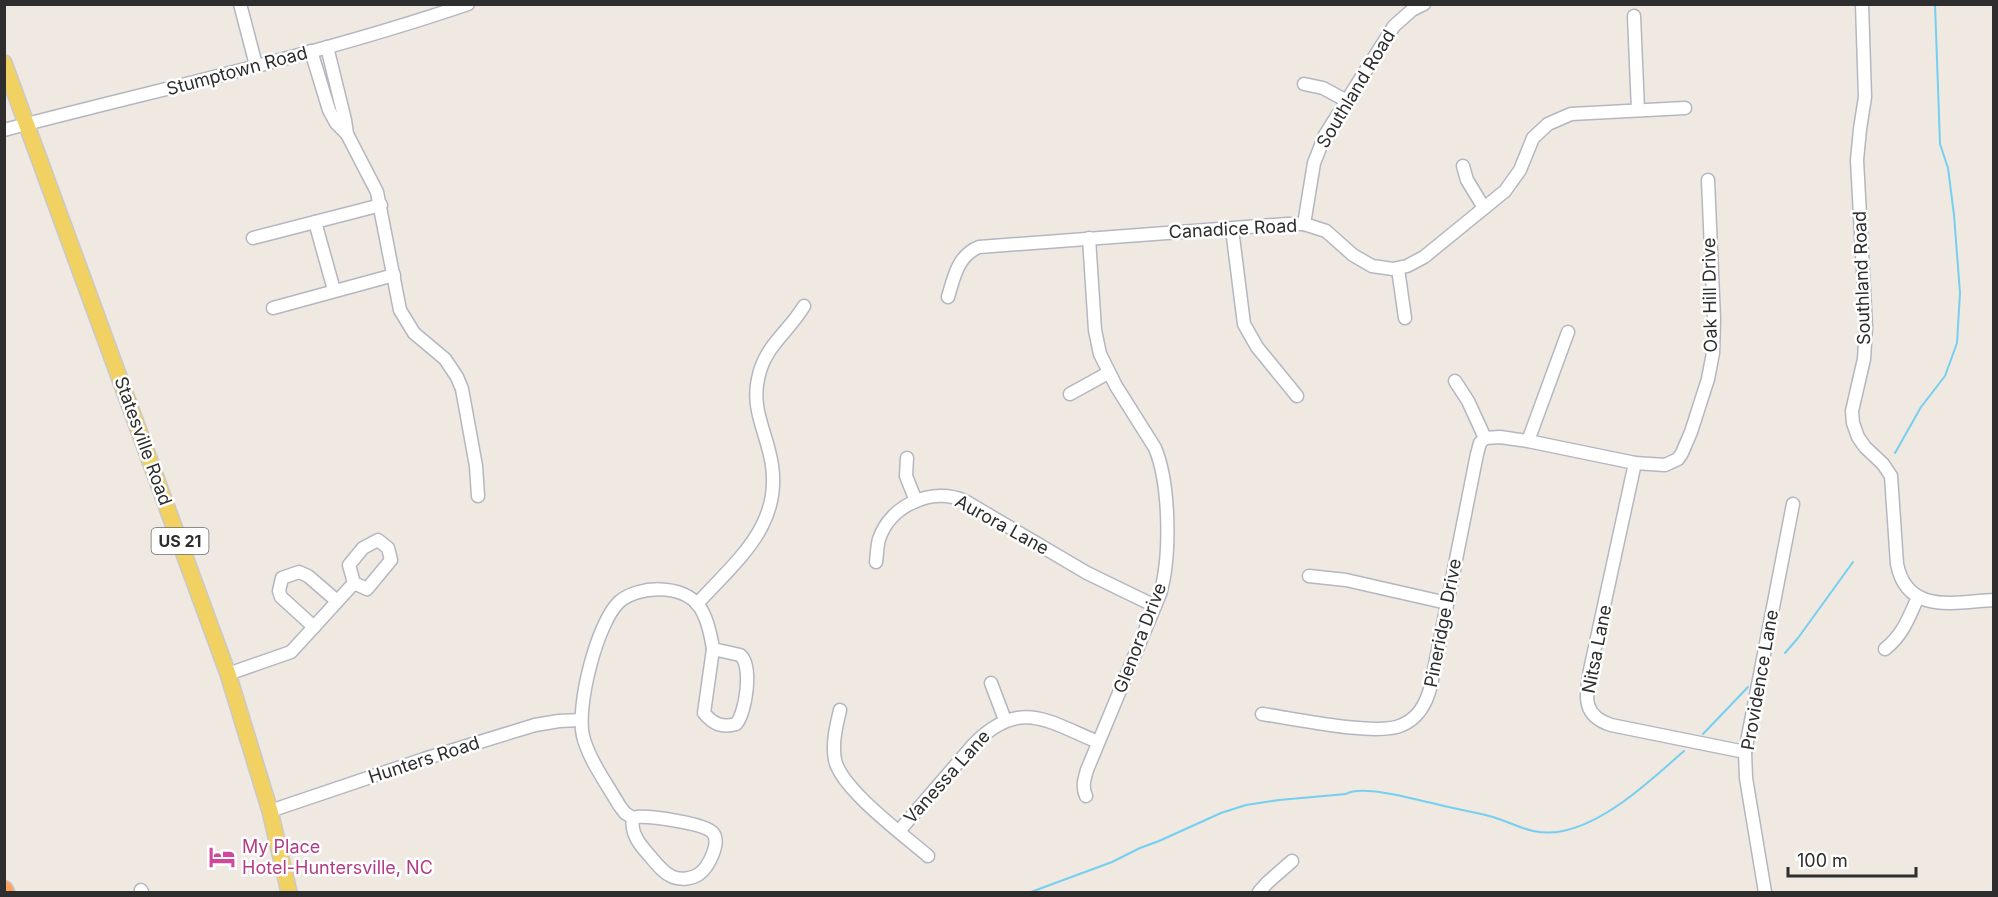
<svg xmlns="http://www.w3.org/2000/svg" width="1998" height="897" font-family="Inter,sans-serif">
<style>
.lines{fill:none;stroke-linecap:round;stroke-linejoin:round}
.stream{stroke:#75cff0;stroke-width:2}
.minor-casing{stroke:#b4b7c1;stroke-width:15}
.major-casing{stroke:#c9c9c9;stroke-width:18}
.highway-casing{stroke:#c9c9c9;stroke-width:21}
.minor{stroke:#fff;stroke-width:12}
.major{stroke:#f2d163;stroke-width:15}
.highway{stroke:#ffa35c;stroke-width:18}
.labels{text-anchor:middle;stroke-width:5;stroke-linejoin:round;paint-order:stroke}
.shield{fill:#fff;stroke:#6d6d6d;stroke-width:1.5}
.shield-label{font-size:16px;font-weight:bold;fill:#2e2e2e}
.street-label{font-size:18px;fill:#2e2e2e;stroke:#fff}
.hotel-label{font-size:18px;fill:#b23c85;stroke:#fff;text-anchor:start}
</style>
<rect width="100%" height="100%" fill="#efe9e1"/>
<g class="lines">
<!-- stream -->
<g class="stream">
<polyline points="1895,453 1921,407 1945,376 1957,343 1960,293 1954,215 1948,168 1940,144 1935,4"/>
<polyline points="1785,653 1798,638 1853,562"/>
<polyline points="1703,734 1748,687"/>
<path d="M1031 892 1112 862 1140 848 1159 841 1221 813 1246 805 1279 800 1346 794C1365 783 1431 804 1453 808 1466 811 1480 813 1493 817 1518 825 1534 837 1563 831 1607 822 1651 780 1684 751"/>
</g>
<!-- minor casing -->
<g class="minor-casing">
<g id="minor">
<polyline points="240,4 256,65"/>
<path d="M1862 4 1865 97 1860 129 1857 160 1866 327 1864 359 1852 411 1853 423 1858 437 1865 447 1883 464 1891 476 1897 564C1907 615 1955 602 1994 600"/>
<polyline points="1634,16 1638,110"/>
<polyline points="327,47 345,120 347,134"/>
<polyline points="311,51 329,110 336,123 347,134 377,192 400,310 414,333 445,359 457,377 462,389 476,466 478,496"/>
<polyline points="1304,84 1323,88 1347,101"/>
<path d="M4 130C159 89 316 56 468 4"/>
<polyline points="1463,166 1467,180 1484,208"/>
<polyline points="315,222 334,290"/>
<polyline points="1304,224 1314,163 1325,135 1394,26 1412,10 1424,4"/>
<polyline points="1232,229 1244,324 1257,347 1297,396"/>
<polyline points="253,238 381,205"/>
<polyline points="1398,269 1405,318"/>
<path d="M948 297C954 277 958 255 979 247L1287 224H1304L1326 231 1353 255 1372 266 1393 269 1407 266 1424 257 1505 191 1520 170 1533 138 1548 124 1571 114 1685 108"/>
<polyline points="273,308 394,275"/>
<polyline points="1455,381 1468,401 1485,438"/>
<polyline points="1070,394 1108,373"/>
<polyline points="1485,438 1500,437 1528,441 1635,463 1665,465 1678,459 1682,453 1691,432 1708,379 1713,353 1714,319 1708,180"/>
<polyline points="1528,441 1568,332"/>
<polyline points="907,458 906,476 916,501"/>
<path d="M1635 463 1590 670C1586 696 1581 715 1611 725L1745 752"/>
<path d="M876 562C877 555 877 546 879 539 891 504 933 487 965 501L1087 573 1155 606"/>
<polyline points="1309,576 1346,580 1447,603"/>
<path d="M697 604C739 558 788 521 769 451 763 426 752 406 758 379 764 346 788 333 804 306"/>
<polyline points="314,627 281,597 279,591 282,578 299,572 308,576 337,601"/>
<path d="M713 649 740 655C753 665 746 713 736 724 722 728 713 724 704 713Z"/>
<path d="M1885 649C1903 635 1909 617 1918 597"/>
<polyline points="228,674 291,652 354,583 367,589 391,560 388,548 378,540 363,548 349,565 354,583"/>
<polyline points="991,683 1005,720"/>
<path d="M840 710C836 727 832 743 835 760 841 789 905 836 928 856"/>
<path d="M1262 714C1292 718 1377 737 1402 725 1419 718 1427 702 1431 685L1477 454 1480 443 1485 438"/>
<path d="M1086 796C1082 787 1084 780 1087 770L1160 594C1171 557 1170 484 1155 448L1116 386 1100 354 1095 330 1089 238"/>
<polyline points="270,811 424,759 535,725 559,721 581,720"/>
<path d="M637 817C650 816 705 823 713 833 721 843 708 868 699 874 692 879 681 880 673 877 663 873 656 863 649 855 640 845 630 833 633 818Z"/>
<path d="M633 818 625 813 619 805C607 784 589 760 583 736 576 706 597 623 619 602 639 585 682 584 699 606 707 617 711 636 713 649"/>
<path d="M899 831 974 744C1020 698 1047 721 1098 742"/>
<polyline points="141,890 142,892"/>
<polyline points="1259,892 1267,883 1292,861"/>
<polyline points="1765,892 1746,778 1745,752 1793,504"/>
</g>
</g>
<!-- major casing -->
<g class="major-casing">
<polyline id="major" points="4,63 228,674 270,811 289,892"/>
</g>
<!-- highway casing -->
<g class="highway-casing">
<polyline id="highway" points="4,890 5,892"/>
</g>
<!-- minor -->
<use href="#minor" class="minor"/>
<!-- major -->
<use href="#major" class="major"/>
<!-- highway -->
<use href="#highway" class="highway"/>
</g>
<!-- icons -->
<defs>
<g id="hotel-bare" transform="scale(2.07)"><path d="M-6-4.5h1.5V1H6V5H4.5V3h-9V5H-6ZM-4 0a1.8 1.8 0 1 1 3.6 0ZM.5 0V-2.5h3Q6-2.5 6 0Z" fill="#d1479c" stroke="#fff" stroke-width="2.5" paint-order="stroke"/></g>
</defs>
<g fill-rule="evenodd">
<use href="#hotel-bare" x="222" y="857"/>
</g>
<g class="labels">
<!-- shield labels -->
<rect class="shield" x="151.5" y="528" width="57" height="26" rx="4.5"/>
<g class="shield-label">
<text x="180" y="547">US 21</text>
</g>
<!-- street labels -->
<g class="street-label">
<text transform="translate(237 71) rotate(-15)" y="6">Stumptown Road</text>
<text transform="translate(1356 89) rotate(-59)" y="6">Southland Road</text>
<text transform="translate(1233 229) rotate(-3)" y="6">Canadice Road</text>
<text transform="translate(1862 278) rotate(-92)" y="6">Southland Road</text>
<text transform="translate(1710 295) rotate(-91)" y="6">Oak Hill Drive</text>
<text transform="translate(143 441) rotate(70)" y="6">Statesville Road</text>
<text transform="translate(1002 525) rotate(29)" y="6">Aurora Lane</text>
<text transform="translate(1443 623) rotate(-79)" y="6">Pineridge Drive</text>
<text transform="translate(1140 638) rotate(-69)" y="6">Glenora Drive</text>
<text transform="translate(1597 649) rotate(-79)" y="6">Nitsa Lane</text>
<text transform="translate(1760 680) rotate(-80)" y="6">Providence Lane</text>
<text transform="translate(424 760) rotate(-18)" y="6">Hunters Road</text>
<text transform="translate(947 777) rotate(-48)" y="6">Vanessa Lane</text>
</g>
<!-- hotel labels -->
<g class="hotel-label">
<text x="242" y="853">My Place<tspan x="242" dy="21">Hotel-Huntersville, NC</tspan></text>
</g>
</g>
<!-- border -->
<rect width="1998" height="897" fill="none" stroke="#2e2e2e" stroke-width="12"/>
<!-- scale -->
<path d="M1788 867v9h128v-9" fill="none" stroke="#2e2e2e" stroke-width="3"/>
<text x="1797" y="867" font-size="18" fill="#2e2e2e" stroke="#ffffff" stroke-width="4.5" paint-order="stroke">100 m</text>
</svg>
